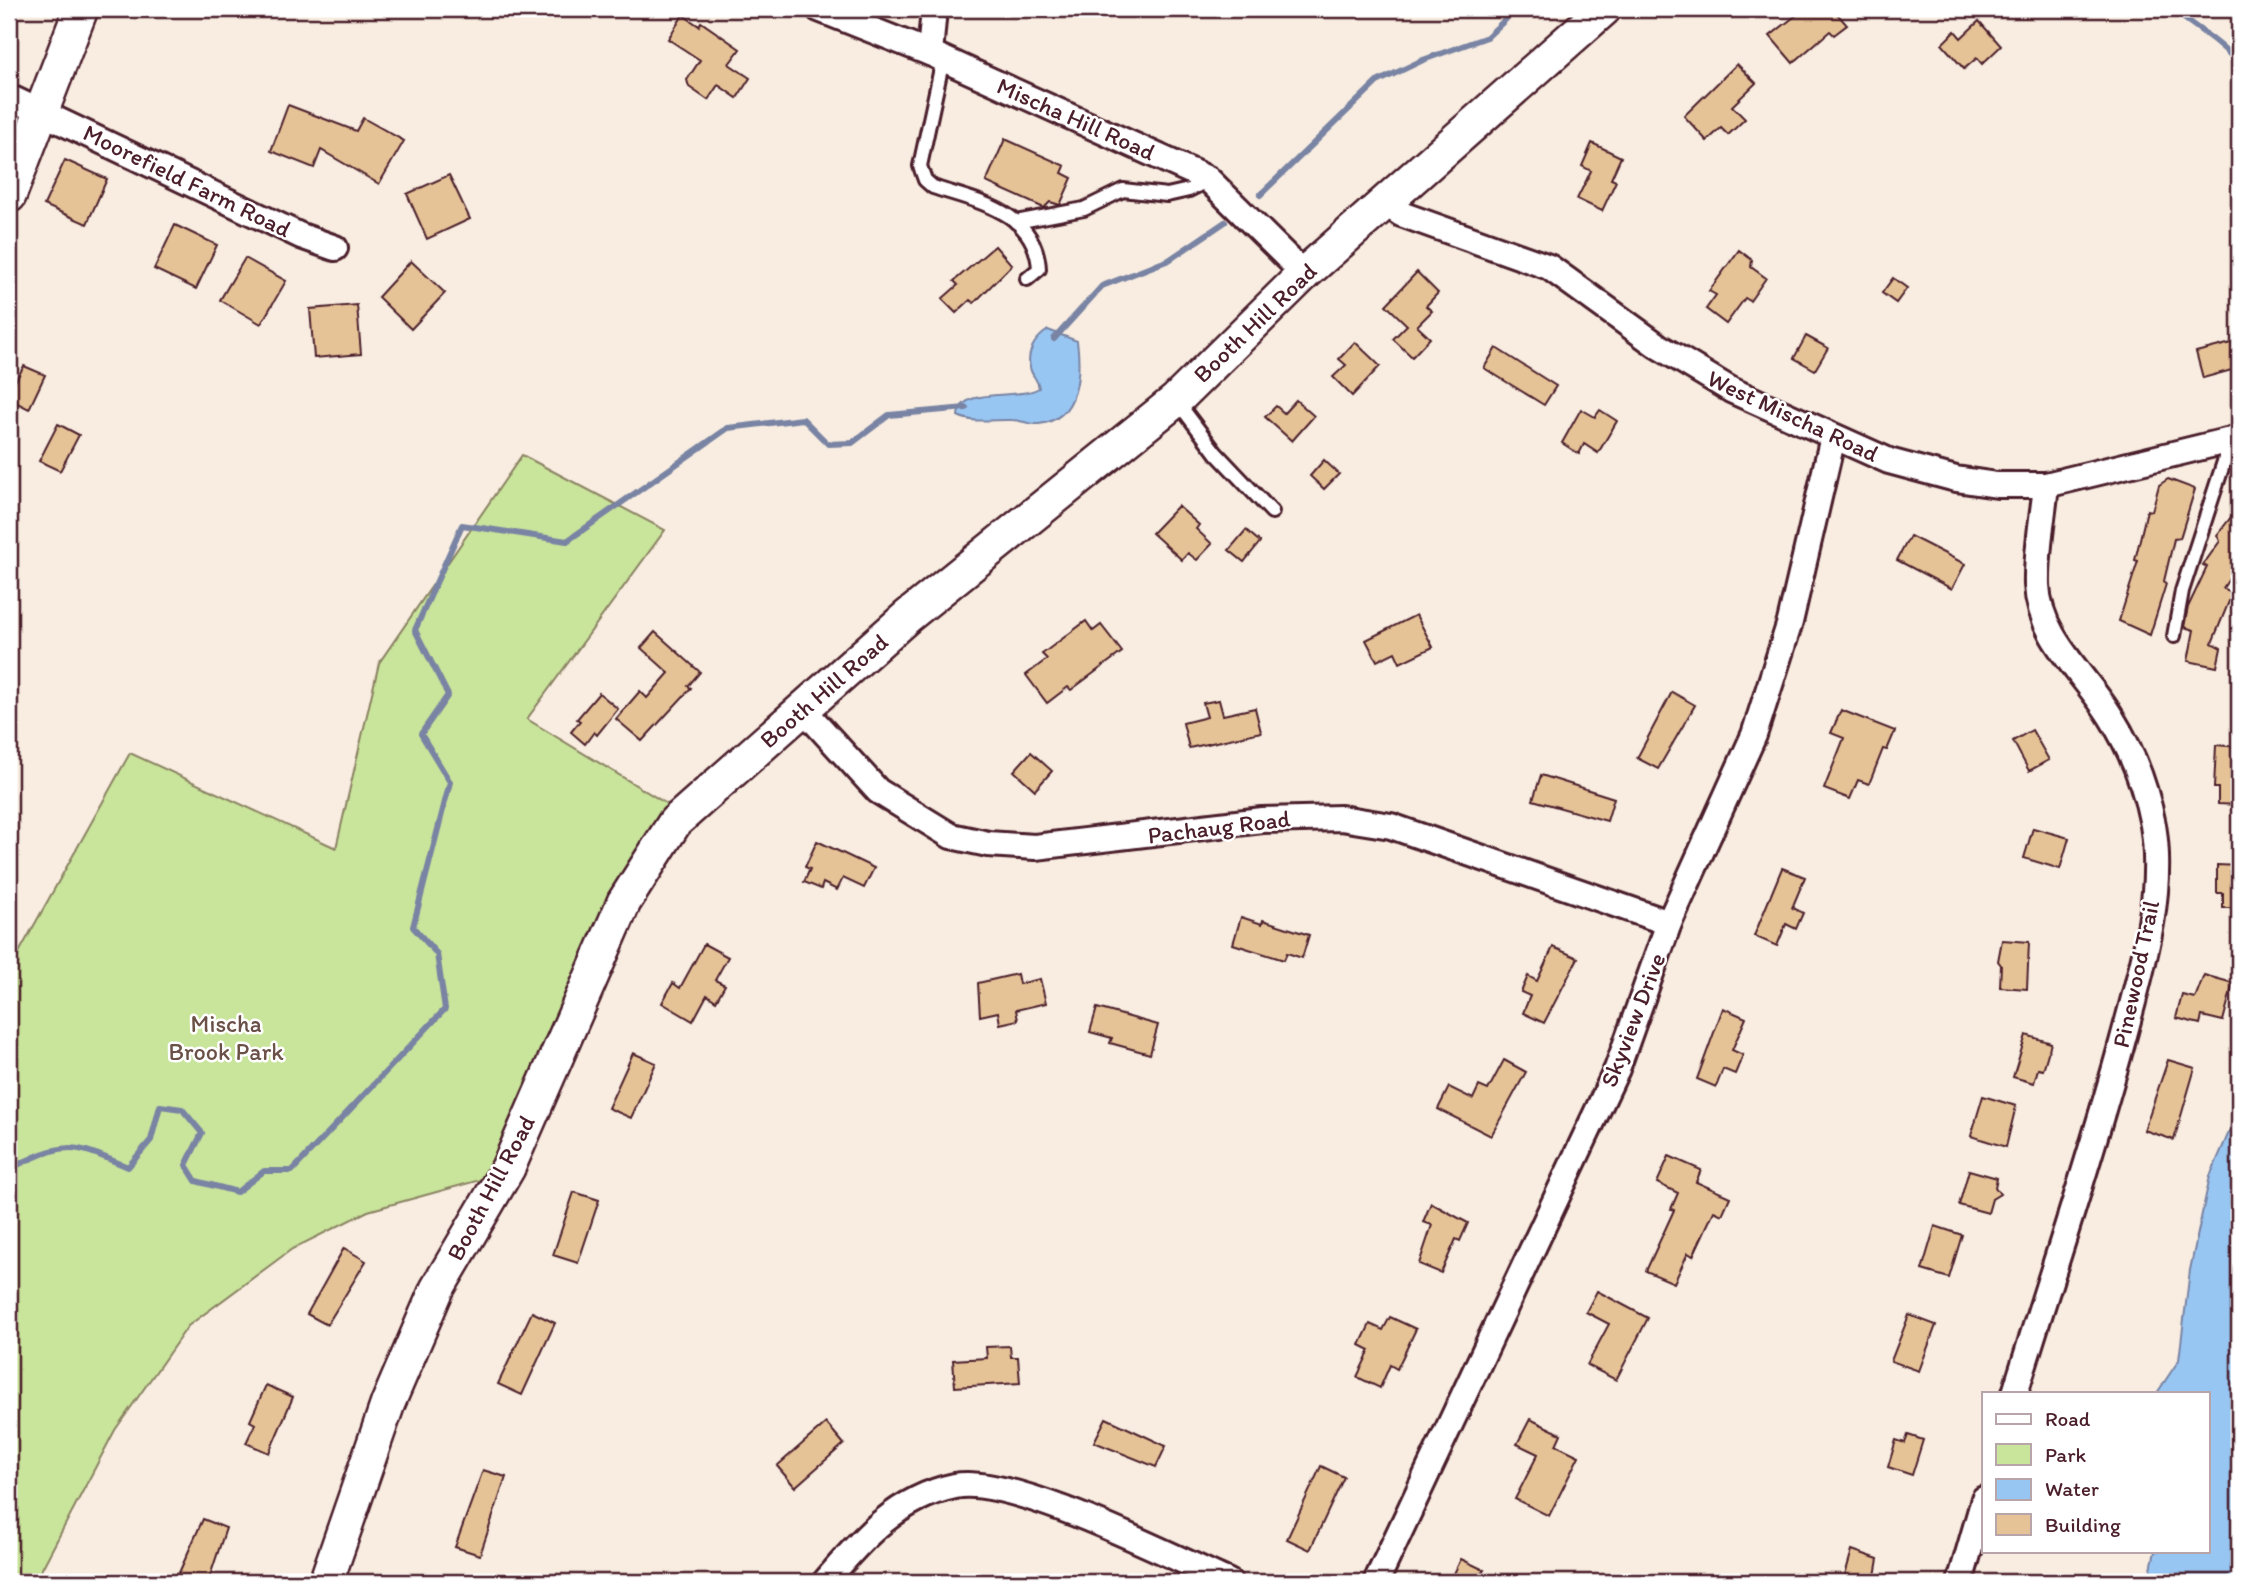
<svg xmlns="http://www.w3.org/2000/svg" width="2248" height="1591" font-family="Itim,sans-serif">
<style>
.green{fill:#c9e49b;stroke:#8a8263;stroke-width:2}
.water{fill:#98c6f3;stroke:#7983a3;stroke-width:2}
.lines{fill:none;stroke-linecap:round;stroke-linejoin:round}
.stream{stroke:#7983a3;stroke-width:6}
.building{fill:#e6c397;stroke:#4a1f2b;stroke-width:2}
.lane-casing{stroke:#4a1f2b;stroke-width:18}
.street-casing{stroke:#4a1f2b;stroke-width:30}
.secondary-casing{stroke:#4a1f2b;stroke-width:38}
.lane{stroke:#fff;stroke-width:12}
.street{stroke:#fff;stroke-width:24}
.secondary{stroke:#fff;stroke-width:33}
.labels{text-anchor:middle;stroke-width:5;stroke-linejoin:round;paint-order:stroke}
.street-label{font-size:24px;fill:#4a1f2b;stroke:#fff}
.park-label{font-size:24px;fill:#6a5047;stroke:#fff}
</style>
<rect width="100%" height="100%" fill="#f8ede0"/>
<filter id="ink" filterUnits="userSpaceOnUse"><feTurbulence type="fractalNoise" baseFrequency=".0143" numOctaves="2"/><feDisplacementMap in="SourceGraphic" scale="14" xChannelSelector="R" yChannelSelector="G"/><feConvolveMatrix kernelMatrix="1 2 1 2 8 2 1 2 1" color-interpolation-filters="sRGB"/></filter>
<g filter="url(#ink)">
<!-- green -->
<polygon class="green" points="522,455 665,530 527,719 675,809 630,860 491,1177 368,1211 292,1249 188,1326 115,1430 35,1582 9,1582 9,964 12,965 130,753 336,848 379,663"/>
<!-- water -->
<g class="water">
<path d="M1048 330 1077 341C1081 371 1080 419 1039 424 1030 425 1021 420 1012 420 995 419 974 424 958 416 961 385 1018 401 1039 388 1038 380 1034 378 1031 371 1025 354 1034 339 1048 330Z"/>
<polygon points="2239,1075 2239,1582 2148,1582 2155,1551 2208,1551 2208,1393 2157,1393 2179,1360 2190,1270 2210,1176 2230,1130"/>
</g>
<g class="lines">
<!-- stream -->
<g class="stream">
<path d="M2172 9C2194 27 2221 42 2239 64"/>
<polyline points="1260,195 1377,82 1423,60 1487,37 1506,19 1506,9"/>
<polyline points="1054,339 1102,286 1169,260 1225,222"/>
<path d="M9 1169C67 1141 69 1142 128 1167L151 1140 160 1106 182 1109 202 1133 186 1165 196 1181 237 1192 264 1171H292L445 1009 437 954 413 927 450 782 421 734 448 695 415 630 462 525 567 541 728 428 803 419 828 444 852 443 889 415 966 408"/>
</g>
</g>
<!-- building -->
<g class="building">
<polygon points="1804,9 1833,9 1847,25 1834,35 1830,31 1793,63 1770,36"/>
<polygon points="683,15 699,26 701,22 740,49 729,64 750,78 737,98 718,85 708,100 689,87 687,80 700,60 668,39"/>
<polygon points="1979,21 2001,46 1982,64 1977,58 1964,69 1942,44 1955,31 1961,38"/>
<polygon points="1737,64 1756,83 1732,106 1745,119 1728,135 1721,128 1707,141 1684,116"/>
<polygon points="288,105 356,131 363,118 404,141 379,184 321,150 314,168 271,151"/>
<polygon points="1005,139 1065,166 1062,173 1072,178 1060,205 1050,202 1044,208 986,182"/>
<polygon points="1592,143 1621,157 1611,179 1616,181 1602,211 1577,199 1591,171 1582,166"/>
<polygon points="65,160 107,179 87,224 44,205"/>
<polygon points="449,175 470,219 427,239 407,194"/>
<polygon points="175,225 217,245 196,289 154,269"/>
<polygon points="995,246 1012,265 974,303 970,300 956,313 942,299 958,285 954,281"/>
<polygon points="1739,250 1752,260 1751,267 1766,278 1750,301 1745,298 1726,324 1706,309 1716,295 1709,291"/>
<polygon points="245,258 286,281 261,324 220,300"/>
<polygon points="411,261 445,293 411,329 378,297"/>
<polygon points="1417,272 1438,293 1426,306 1432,311 1417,326 1430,338 1412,357 1393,339 1407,325 1386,305"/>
<polygon points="1893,278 1907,288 1896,303 1882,293"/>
<polygon points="357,305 361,354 314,358 310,309"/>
<polygon points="1806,336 1828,348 1815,370 1794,358"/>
<polygon points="2239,341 2239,368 2203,378 2196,352"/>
<polygon points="1355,342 1380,366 1352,396 1333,377 1346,365 1339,359"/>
<polygon points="1496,348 1556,386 1544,405 1484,368"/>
<polygon points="24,366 45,375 29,409 9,399 9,392"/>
<polygon points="1296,400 1314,416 1292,441 1265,417 1276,406 1284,413"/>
<polygon points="1581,409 1595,417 1600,410 1617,421 1598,453 1584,444 1579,454 1562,443"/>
<polygon points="58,424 79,435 60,471 39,461"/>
<polygon points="1324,460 1339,474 1324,489 1310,476"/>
<polygon points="2168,479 2195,489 2180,538 2174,539 2164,581 2166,584 2150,635 2119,621 2138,561 2135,560 2147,510 2152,511 2159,485"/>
<polygon points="1178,506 1199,525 1196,529 1212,544 1197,560 1188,553 1182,560 1152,533"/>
<polygon points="2239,507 2239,552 2232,561 2237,567 2223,588 2232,594 2212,643 2221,648 2217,667 2188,661 2194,630 2184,627 2188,607 2207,567 2203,565 2220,541 2217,535"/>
<polygon points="1246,530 1260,542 1244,562 1229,550"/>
<polygon points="1910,536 1965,564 1952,589 1897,560"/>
<polygon points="1416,615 1433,647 1400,663 1395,652 1377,661 1366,640"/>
<polygon points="1086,621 1093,631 1101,625 1122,652 1071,690 1068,687 1047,703 1026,675 1047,659 1042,654"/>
<polygon points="655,632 700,672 688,686 691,688 642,741 616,719 640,691 647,698 669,673 641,648"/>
<polygon points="1672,692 1695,705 1658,769 1637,758"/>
<polygon points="599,693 618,709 597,735 594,732 585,744 571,732 580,721 577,719"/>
<polygon points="1219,700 1223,715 1255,708 1261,732 1189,748 1183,723 1207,717 1203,703"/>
<polygon points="1841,710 1895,731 1887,750 1883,749 1869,784 1858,780 1850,799 1824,789 1844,738 1831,733"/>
<polygon points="2032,730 2049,760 2029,771 2013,741"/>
<polygon points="2216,745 2239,747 2239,805 2218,804 2218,788 2214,788"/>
<polygon points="1031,752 1052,771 1035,790 1014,771"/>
<polygon points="1541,775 1614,798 1607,821 1533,800"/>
<polygon points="2033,828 2069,838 2060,869 2024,858"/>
<polygon points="817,841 874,868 864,888 843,878 837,890 823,883 821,889 804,882 810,869 805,867"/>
<polygon points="2217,865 2239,866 2239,908 2223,908 2223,893 2217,893"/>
<polygon points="1782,868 1805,877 1792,908 1803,913 1796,929 1786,924 1777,946 1754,936"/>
<polygon points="1241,917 1262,924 1263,920 1309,935 1302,958 1287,953 1284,960 1233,944"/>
<polygon points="2002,940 2029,942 2027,989 2000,987 2001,965 1998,961"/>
<polygon points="704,944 728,957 715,980 725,985 716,1001 707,995 693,1021 662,1003 673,983 680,988"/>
<polygon points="1553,947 1578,958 1544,1023 1523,1013 1530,996 1521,992 1528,976 1537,981"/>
<polygon points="1017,974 1019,984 1040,979 1046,1003 1016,1010 1018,1020 1000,1024 998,1012 980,1016 978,983"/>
<polygon points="2204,975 2233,983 2223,1021 2202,1016 2200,1024 2176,1018 2182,995 2195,998"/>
<polygon points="1097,1008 1158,1025 1150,1054 1110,1043 1112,1038 1090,1032"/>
<polygon points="1723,1008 1746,1018 1732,1050 1743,1055 1735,1074 1723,1069 1716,1087 1697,1079"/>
<polygon points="2026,1035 2051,1043 2043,1070 2038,1069 2034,1083 2013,1077"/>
<polygon points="633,1053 656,1063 631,1118 608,1108"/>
<polygon points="1504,1060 1526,1072 1491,1136 1438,1109 1449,1087 1473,1099 1479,1086 1488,1090"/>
<polygon points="2168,1060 2195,1068 2174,1140 2144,1130"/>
<polygon points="1983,1096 2016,1106 2006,1147 1971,1136"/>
<polygon points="1669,1156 1701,1170 1696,1182 1730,1197 1722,1215 1714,1211 1693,1256 1688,1253 1674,1283 1646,1271 1674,1210 1671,1209 1678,1193 1657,1183"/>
<polygon points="1969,1170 1997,1178 1995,1187 2000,1194 1992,1199 1988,1213 1959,1205"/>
<polygon points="574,1192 599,1200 578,1263 553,1255"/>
<polygon points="1431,1203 1468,1223 1460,1241 1456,1239 1441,1273 1419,1264 1432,1225 1423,1222"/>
<polygon points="1935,1226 1962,1235 1949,1278 1922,1270"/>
<polygon points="344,1248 366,1261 327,1325 307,1314"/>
<polygon points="1597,1291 1648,1318 1616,1380 1587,1365 1609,1324 1586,1312"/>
<polygon points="532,1312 555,1323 522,1395 498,1384"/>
<polygon points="1909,1315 1936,1325 1919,1371 1891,1361"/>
<polygon points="1390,1317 1416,1329 1397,1369 1390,1365 1380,1388 1357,1377 1370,1350 1360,1345 1370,1324 1383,1330"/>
<polygon points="1010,1346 1011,1357 1018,1357 1020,1383 955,1387 953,1360 987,1358 986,1347"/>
<polygon points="266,1385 293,1397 269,1453 246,1443 255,1424 250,1421"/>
<polygon points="1106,1418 1166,1446 1156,1467 1094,1442"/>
<polygon points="1530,1419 1561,1434 1556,1445 1579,1456 1549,1516 1515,1499 1538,1454 1517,1444"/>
<polygon points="826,1423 844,1444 795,1487 777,1466"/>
<polygon points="1908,1435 1923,1440 1912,1475 1888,1467 1896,1440 1905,1443"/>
<polygon points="1321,1466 1344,1477 1310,1550 1287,1539"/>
<polygon points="483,1470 506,1477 480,1555 455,1547"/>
<polygon points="203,1519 226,1528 208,1582 196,1582 178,1575"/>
<polygon points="1852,1550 1878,1559 1874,1582 1843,1582"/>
<polygon points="1461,1559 1484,1570 1478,1582 1450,1582"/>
</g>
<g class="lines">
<!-- lane casing -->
<g class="lane-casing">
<g id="lane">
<path d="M943 59 920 166 925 180 933 187C978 202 1036 211 1039 269L1027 279"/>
<polyline points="1016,222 1084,209 1123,190 1167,195 1189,190 1209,180"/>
<polyline points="1176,400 1216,453 1272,512"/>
<polyline points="2174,636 2182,591 2231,440"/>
</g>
</g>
<!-- street casing -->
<g class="street-casing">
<g id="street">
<polyline points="819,9 930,53 1208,179 1304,274"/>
<polyline points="930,53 934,9"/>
<polyline points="9,97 301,236 335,248"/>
<polyline points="1384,202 1401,214 1549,267 1658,346 1731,390 1889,461 1956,479 1997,485 2046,485 2239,438"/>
<polyline points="803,709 878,791 951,836 988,844 1035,847 1262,820 1341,818 1391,826 1669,923"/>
<path d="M2015 1393C2051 1275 2091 1158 2123 1039 2141 971 2165 896 2153 825 2146 788 2131 749 2111 717 2085 674 2039 638 2037 585 2036 552 2043 517 2046 485"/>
<path d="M825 1582C861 1539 897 1498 955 1486 1010 1474 1172 1557 1229 1582"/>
<polyline points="1376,1582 1617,1069 1669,923 1754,735 1790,622 1833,437"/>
<polyline points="1960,1582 1984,1499"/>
</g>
</g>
<!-- secondary casing -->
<g class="secondary-casing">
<g id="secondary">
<polyline points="9,196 81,9"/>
<polyline points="326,1582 388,1403 437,1289 508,1168 624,902 675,822 908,616 1176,400 1304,274 1604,9"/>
</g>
</g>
<!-- lane -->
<use href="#lane" class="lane"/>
<!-- street -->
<use href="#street" class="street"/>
<!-- secondary -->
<use href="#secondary" class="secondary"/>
</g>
</g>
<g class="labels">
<!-- street labels -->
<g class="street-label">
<text transform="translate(1076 119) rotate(24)" y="8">Mischa Hill Road</text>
<text transform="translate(187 181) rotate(26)" y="8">Moorefield Farm Road</text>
<text transform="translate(1255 323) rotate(-44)" y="8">Booth Hill Road</text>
<text transform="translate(1793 416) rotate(25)" y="8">West Mischa Road</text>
<text transform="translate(824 691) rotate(-41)" y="8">Booth Hill Road</text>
<text transform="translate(1219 827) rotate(-7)" y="8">Pachaug Road</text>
<text transform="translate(2136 974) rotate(-78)" y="8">Pinewood Trail</text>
<text transform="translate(1633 1020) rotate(-69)" y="8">Skyview Drive</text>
<text transform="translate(491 1188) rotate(-62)" y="8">Booth Hill Road</text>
</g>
<!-- park labels -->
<g class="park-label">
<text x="226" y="1032">Mischa<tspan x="226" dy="28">Brook Park</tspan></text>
</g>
</g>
<!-- margin -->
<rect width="2248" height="1591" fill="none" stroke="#fff" stroke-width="35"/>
<rect x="18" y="18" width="2213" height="1556" fill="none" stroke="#4a1f2b" stroke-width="2.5" filter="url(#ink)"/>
<!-- legend -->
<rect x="1982" y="1392" width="228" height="161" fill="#ffffff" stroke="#b7a5aa" stroke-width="2"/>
<rect x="1996" y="1414" width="35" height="10" fill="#ffffff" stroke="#b7a5aa" stroke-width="2"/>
<text x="2045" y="1426" font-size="21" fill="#4a1f2b">Road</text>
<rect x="1996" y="1444" width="35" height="21" fill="#c9e49b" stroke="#b7a5aa" stroke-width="2"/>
<text x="2045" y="1462" font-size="21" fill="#4a1f2b">Park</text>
<rect x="1996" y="1479" width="35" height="21" fill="#98c6f3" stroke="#b7a5aa" stroke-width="2"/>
<text x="2045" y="1496" font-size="21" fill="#4a1f2b">Water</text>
<rect x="1996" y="1514" width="35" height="21" fill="#e6c397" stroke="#b7a5aa" stroke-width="2"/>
<text x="2045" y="1532" font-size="21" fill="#4a1f2b">Building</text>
</svg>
